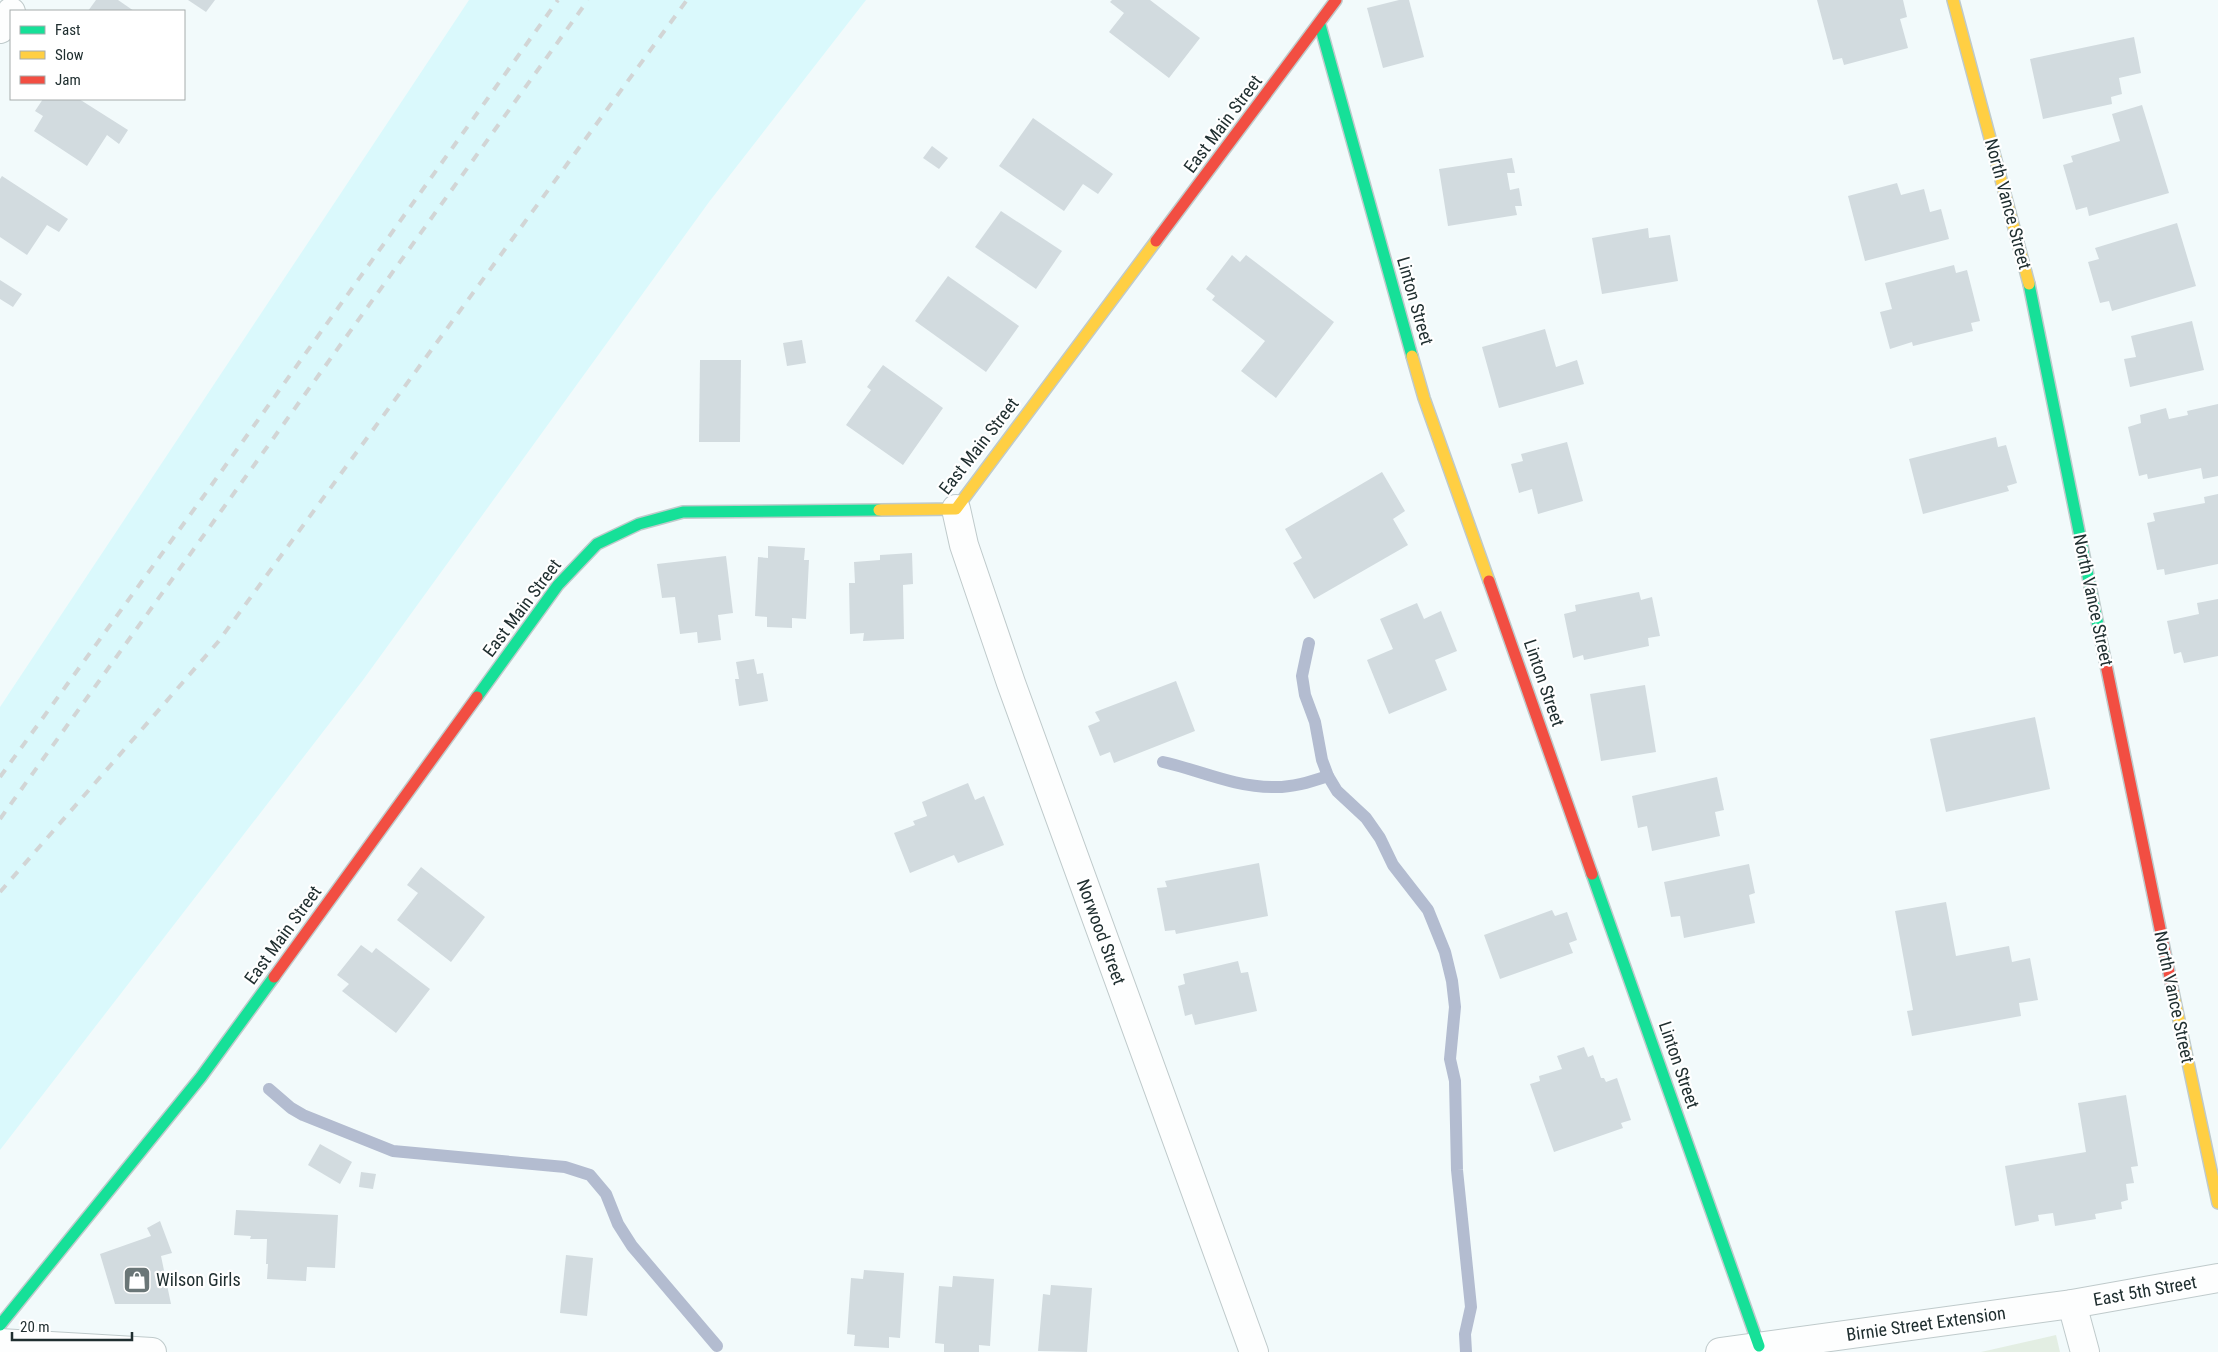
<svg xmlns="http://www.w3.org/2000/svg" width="2218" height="1352" font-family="'Roboto Condensed',sans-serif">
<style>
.built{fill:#daf9fc}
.green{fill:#e3eee3}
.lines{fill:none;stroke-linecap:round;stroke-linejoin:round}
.stream{stroke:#b3bcd0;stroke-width:12}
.building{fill:#d2dbdf}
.street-casing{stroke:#bfcacb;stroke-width:30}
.fast-casing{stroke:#bfcacb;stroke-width:14}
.slow-casing{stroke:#bfcacb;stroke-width:14}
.jam-casing{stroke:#bfcacb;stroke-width:14}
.street{stroke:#fdfefe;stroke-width:28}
.fast{stroke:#16e098;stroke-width:11}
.slow{stroke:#ffcf43;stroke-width:11}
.jam{stroke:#f24e42;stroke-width:11}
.rail{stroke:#d2d5d5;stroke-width:4;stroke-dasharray:9 9;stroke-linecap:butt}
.labels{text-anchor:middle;stroke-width:4.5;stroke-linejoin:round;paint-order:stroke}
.street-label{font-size:18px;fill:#202f30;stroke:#fff}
.poi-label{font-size:18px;fill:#202f30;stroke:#fff;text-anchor:start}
</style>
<rect width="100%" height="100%" fill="#f2fafb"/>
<!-- built -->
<polygon class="built" points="469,0 866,0 709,202 363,680 0,1150 0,707"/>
<!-- green -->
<polygon class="green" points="2056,1335 2060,1352 1981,1352"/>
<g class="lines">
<!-- stream -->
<g class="stream">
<polyline points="1309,643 1302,676 1305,695 1315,722 1322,760 1328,776 1337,791 1366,818 1380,838 1393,865 1428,910 1445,952 1452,981 1455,1007 1450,1059 1455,1081 1457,1170 1471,1307 1465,1334 1466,1352"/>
<path d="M1163 762C1199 770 1234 787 1272 787 1291 788 1310 782 1328 776"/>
<polyline points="269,1089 291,1108 303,1115 393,1151 565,1167 590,1175 606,1194 618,1224 632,1246 717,1346"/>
</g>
</g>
<!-- building -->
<g class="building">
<polygon points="96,0 118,0 134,11 88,11"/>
<polygon points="188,0 215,0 206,12"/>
<polygon points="1112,0 1150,0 1200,38 1169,78 1109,32 1124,13 1110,2"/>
<polygon points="1399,0 1409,0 1424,57 1383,68 1367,8"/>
<polygon points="1817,0 1903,0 1907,17 1900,19 1908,48 1844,65 1842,58 1833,60"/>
<polygon points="2134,37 2141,73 2119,78 2122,94 2111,97 2112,104 2043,119 2030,59"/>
<polygon points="43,99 79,99 128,130 119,144 107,135 87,166 34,131 43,116 35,111"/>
<polygon points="2142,105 2169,193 2089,216 2087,207 2076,210 2063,165 2073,162 2071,156 2120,141 2112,114"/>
<polygon points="1033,118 1113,174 1098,194 1083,184 1064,211 999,166"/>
<polygon points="932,146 948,158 939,169 923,158"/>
<polygon points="1512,158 1515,173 1507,173 1510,190 1519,188 1522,206 1515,206 1517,215 1448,226 1439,169"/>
<polygon points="2,176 68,219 59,232 47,225 27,255 0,237 0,179"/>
<polygon points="1897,183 1901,195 1924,189 1930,212 1941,209 1949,239 1865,261 1848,196"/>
<polygon points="1001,211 1062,251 1036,289 975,247"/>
<polygon points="2177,223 2196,286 2112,311 2109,301 2100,303 2088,262 2099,259 2095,248"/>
<polygon points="1648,228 1649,238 1670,235 1678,281 1602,294 1592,238"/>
<polygon points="1232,255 1240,262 1246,255 1334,322 1276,398 1241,371 1265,341 1212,300 1215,296 1206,289"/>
<polygon points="1954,265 1956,273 1967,270 1980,321 1971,323 1973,331 1913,346 1912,342 1890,349 1880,312 1892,309 1885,283"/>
<polygon points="948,276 1019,326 986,372 915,321"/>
<polygon points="0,280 22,294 13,307 0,299"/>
<polygon points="2192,321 2204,370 2130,387 2124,359 2136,357 2131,336"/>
<polygon points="1545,329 1556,367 1577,360 1584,384 1499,408 1482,347"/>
<polygon points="802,340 806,363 787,366 783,343"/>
<polygon points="700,360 741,360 740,442 699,442"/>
<polygon points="883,365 943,408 903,465 846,425 871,390 867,387"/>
<polygon points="2218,404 2218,476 2203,479 2201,468 2148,479 2147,474 2139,476 2128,427 2141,423 2140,415 2166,408 2169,419 2188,415 2187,411"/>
<polygon points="1996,437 1998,447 2006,445 2017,483 2007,486 2009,491 1923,514 1909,459"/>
<polygon points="1567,442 1583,501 1538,514 1532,489 1519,493 1511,464 1523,461 1521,454"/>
<polygon points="1382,472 1405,511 1393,519 1408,545 1314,599 1293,563 1302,558 1285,529"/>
<polygon points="2218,494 2218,564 2165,575 2164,569 2157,570 2147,523 2155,521 2153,513 2205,503 2204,497"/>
<polygon points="768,546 805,548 804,560 809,560 806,619 792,618 792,628 767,627 767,617 755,616 758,557 768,558"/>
<polygon points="912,553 913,584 903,585 904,639 863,641 864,633 850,634 849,583 855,583 854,562 880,560 880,555"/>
<polygon points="726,556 733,613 718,615 721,640 698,643 697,632 680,634 675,597 662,598 657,564"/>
<polygon points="1639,592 1641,600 1652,597 1660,636 1648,638 1649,646 1584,660 1583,655 1573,658 1564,614 1576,611 1575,605"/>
<polygon points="2218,599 2218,656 2184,663 2181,652 2174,654 2167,621 2199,614 2197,603"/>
<polygon points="1417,603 1424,619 1441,611 1457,651 1435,660 1447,690 1389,714 1367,660 1393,649 1380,619"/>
<polygon points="754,659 757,674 763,673 768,701 739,706 735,679 739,679 736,662"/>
<polygon points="1176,681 1195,731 1114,763 1110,752 1100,756 1088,726 1100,721 1095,712"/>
<polygon points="1645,685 1656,752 1601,761 1590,694"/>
<polygon points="2035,717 2050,789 1946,812 1930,739"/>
<polygon points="1717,777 1724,810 1715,812 1720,836 1652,851 1647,826 1638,828 1632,796"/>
<polygon points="968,783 975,800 984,796 1004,845 958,863 954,855 910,873 894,833 915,825 913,821 927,816 922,802"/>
<polygon points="1259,863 1268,916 1176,934 1175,930 1165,931 1157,888 1167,887 1165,881"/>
<polygon points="1749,864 1755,893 1749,895 1755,923 1684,938 1680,916 1671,917 1664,882"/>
<polygon points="421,867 485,917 451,962 397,920 418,893 407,885"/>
<polygon points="1946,902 1956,956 2009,946 2012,962 2030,958 2038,1000 2019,1003 2021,1016 1912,1036 1907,1011 1913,1010 1895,911"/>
<polygon points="1552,910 1555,916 1567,912 1577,940 1569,943 1573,953 1500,979 1484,935"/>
<polygon points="361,945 372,953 376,948 430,989 396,1033 342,991 349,984 337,975"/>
<polygon points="1238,961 1241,973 1248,972 1257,1011 1195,1025 1192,1014 1185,1016 1178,986 1185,984 1183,974"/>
<polygon points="1584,1047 1588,1057 1593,1055 1601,1078 1604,1078 1606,1082 1617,1078 1631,1120 1621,1123 1623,1128 1554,1152 1530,1084 1540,1081 1539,1076 1562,1069 1557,1056"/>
<polygon points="2126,1095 2138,1166 2131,1167 2134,1183 2126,1184 2128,1200 2121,1202 2122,1209 2095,1214 2096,1219 2055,1226 2053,1213 2038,1215 2039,1221 2015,1226 2005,1166 2086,1152 2078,1103"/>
<polygon points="320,1144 352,1162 340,1184 308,1165"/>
<polygon points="361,1172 376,1174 373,1189 359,1187"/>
<polygon points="236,1210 338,1215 335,1268 307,1267 306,1281 267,1279 268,1264 266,1264 267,1239 250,1239 251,1236 234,1235"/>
<polygon points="160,1221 172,1253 161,1256 171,1304 115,1304 100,1254 151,1236 147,1228"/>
<polygon points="566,1255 593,1258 587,1316 560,1313"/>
<polygon points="864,1270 904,1273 900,1338 889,1337 889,1348 854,1346 855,1335 847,1334 851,1278 863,1279"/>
<polygon points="953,1276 994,1279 990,1346 979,1345 979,1352 944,1352 944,1344 935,1343 939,1286 952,1287"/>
<polygon points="1051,1285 1092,1288 1087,1352 1038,1351 1043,1294 1050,1295"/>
</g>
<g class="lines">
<!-- street casing -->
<g class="street-casing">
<g id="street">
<polyline points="0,29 11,12"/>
<polyline points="956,509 964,545 1011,683 1254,1352"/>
<polyline points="2072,1304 2085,1352"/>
<polyline points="0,1343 152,1352"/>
<polyline points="1720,1352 2072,1304 2218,1278"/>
</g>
</g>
<!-- fast casing -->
<g class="fast-casing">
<g id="fast">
<polyline points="1320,25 1412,356"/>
<polyline points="2029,284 2104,655"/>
<polyline points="477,697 558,585 597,544 639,524 683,512 879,510"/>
<polyline points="1592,874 1759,1346"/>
<polyline points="0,1325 201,1077 274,977"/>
</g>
</g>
<!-- slow casing -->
<g class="slow-casing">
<g id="slow">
<polyline points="1953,0 2029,284"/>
<polyline points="1412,356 1424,398 1489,581"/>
<polyline points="879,510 956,509 1156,241"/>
<polyline points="2173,992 2218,1203"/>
</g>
</g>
<!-- jam casing -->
<g class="jam-casing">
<g id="jam">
<polyline points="1156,241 1336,0"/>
<polyline points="1489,581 1592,874"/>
<polyline points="2104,655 2173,992"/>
<polyline points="274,977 477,697"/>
</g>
</g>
<!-- street -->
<use href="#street" class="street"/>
<!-- fast -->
<use href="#fast" class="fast"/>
<!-- slow -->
<use href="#slow" class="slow"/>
<!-- jam -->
<use href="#jam" class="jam"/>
<!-- rail -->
<g class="rail">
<polyline points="0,777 203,497 558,0"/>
<polyline points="0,819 588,0"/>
<polyline points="0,892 218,642 687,0"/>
</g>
</g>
<!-- icons -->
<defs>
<g id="shop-square" transform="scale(1.4375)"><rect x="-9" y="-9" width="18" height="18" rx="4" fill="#6a7677" stroke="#fff"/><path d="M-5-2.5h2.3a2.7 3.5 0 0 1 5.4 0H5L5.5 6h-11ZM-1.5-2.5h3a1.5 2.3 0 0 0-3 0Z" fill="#fff"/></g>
</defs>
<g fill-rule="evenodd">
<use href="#shop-square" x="137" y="1280"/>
</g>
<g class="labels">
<!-- street labels -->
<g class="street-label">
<text transform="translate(1223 124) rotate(-53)" y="6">East Main Street</text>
<text transform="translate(2008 204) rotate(75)" y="6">North Vance Street</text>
<text transform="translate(1415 301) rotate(74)" y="6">Linton Street</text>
<text transform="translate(979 446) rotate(-52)" y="6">East Main Street</text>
<text transform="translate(2093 600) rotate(78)" y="6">North Vance Street</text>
<text transform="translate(522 608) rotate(-53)" y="6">East Main Street</text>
<text transform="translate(1544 683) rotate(71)" y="6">Linton Street</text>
<text transform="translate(1101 932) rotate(70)" y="6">Norwood Street</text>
<text transform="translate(283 935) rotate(-54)" y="6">East Main Street</text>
<text transform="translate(2174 997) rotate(78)" y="6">North Vance Street</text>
<text transform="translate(1679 1065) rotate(71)" y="6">Linton Street</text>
<text transform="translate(2145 1291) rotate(-10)" y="6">East 5th Street</text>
<text transform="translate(1926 1324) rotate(-8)" y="6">Birnie Street Extension</text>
</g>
<!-- poi labels -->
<g class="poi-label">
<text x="156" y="1286">Wilson Girls</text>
</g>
</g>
<!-- legend -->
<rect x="10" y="10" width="175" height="90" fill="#ffffff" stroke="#a6acac"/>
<rect x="20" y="26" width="25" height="8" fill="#16e098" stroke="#a6acac"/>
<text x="55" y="35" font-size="15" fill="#202f30">Fast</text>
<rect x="20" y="51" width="25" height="8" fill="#ffcf43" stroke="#a6acac"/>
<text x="55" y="60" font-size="15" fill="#202f30">Slow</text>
<rect x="20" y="76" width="25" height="8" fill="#f24e42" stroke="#a6acac"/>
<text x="55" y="85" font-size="15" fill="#202f30">Jam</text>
<!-- scale -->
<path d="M12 1332v8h120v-8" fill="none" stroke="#202f30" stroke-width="2.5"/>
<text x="20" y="1332" font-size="15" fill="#202f30" stroke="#ffffff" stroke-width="4" paint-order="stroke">20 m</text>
</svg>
